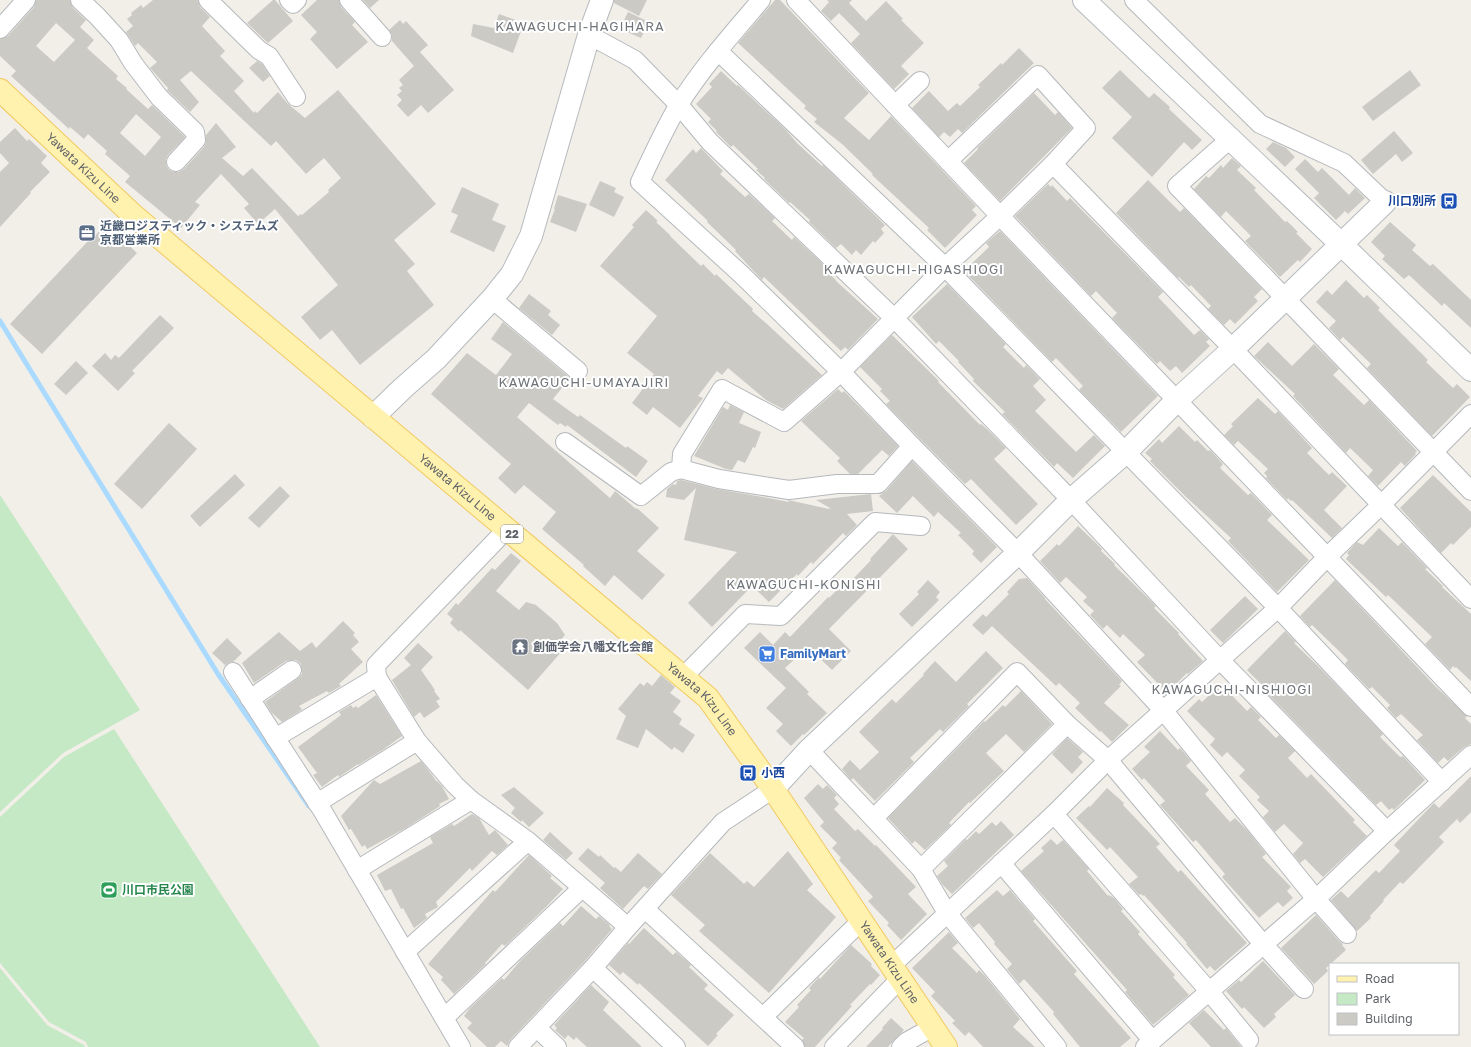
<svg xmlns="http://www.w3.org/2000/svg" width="1471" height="1047" font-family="'Golos Text','Noto Sans JP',sans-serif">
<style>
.green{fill:#c5e8c5}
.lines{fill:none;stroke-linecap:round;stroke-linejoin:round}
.stream{stroke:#aadaff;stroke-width:5}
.building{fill:#cccac5;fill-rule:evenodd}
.street-casing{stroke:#b5b8bc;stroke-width:20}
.secondary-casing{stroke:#b6babf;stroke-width:24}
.primary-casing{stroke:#f2c960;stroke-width:24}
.street{stroke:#fff;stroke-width:18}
.secondary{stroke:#fff;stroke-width:22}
.primary{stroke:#fff2af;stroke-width:22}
.labels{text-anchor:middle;stroke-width:4;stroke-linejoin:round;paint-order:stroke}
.shield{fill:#fff;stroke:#8f9295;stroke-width:1}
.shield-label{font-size:11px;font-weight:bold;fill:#5f6368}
.street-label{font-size:12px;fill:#5f6368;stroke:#fff}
.transit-label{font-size:12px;font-weight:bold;fill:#164399;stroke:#fff;text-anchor:end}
.service-label{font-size:12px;font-weight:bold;fill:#4e5e75;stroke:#fff;text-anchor:start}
.worship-label{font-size:12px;font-weight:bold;fill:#5b616d;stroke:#fff;text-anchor:start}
.shop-label{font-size:12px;font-weight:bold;fill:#366cbe;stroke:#fff;text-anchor:start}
.leisure-label{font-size:12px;font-weight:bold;fill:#27864d;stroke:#fff;text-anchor:start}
.neighbourhood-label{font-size:13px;letter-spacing:1px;fill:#70757a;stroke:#fff}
</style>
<rect width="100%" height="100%" fill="#f1efe8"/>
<!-- green -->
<g class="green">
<polygon points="0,495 140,710 63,753 0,812"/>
<polygon points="114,729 320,1047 88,1047 86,1042 49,1022 0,963 0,817 64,757"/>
<polygon points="0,968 47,1025 84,1045 85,1047 0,1047"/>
</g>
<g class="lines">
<!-- stream -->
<polyline class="stream" points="0,321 218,674 309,806"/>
</g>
<!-- building -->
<g class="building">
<path d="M36 0H70L73 8 86 20 80 27 94 40 87 48 118 76 116 79 127 88 126 89 148 109 152 105 185 137 168 155 166 159V165L169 170 173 172H179L184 169 204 147 206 143V135L216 123 236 147 222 158 243 176 252 168 298 216 301 214 302 215 329 192 328 190 341 178 324 158 306 174 276 141 271 146 191 71 180 80 199 102 190 112 167 90 168 88 150 68 157 62 138 43 135 46 126 32 133 26 127 19 132 15 131 13 141 5 143 8 153 0H198L200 7 210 17 202 26 225 51 220 56 244 81 234 91 254 113 255 111 257 113 278 92 287 103 305 118 338 90 436 204 394 240 415 264 407 271 434 305 360 365 332 330 320 340 301 317 338 285 275 209 258 224 244 208 249 204 221 174 195 202 200 205 181 228 125 182 130 176 105 154 107 151 88 134 84 139 70 127 69 129 11 76 16 71 0 56V39L8 36 34 7ZM56 23 75 40 54 62 36 46ZM136 114 161 137 145 156 120 133Z"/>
<polygon points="273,0 275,0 293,21 268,43 247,23"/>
<polygon points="317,0 339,0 341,7 355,22 352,25 368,42 337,69 310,39 317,32 301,15"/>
<polygon points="363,0 379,0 370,8"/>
<polygon points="614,0 647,0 639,16 614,3"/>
<polygon points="775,0 780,0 869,93 844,118 869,140 891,116 976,206 972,210 977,215 945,248 927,230 929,228 872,175 873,174 842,144 814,122 817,119 804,108 806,106 738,43"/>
<polygon points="827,0 852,0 849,3 866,21 886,1 903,19 901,20 924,43 901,66 909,74 894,89 851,43 860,34 839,13 831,21 821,11 829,2"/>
<polygon points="628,12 649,22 641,38 620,29"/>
<polygon points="499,14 524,23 513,53 471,36 473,24 494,28"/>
<polygon points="400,20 403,24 406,21 428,45 420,52 454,90 428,113 421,105 408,117 397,105 402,100 397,95 402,91 399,88 403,85 399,80 414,66 392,41 392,35 389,30"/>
<polygon points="1019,48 1034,63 962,133 958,129 950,137 944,132 939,137 912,108 929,91 948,111 957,103 960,106 980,87 978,85 1001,63 1002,65"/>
<polygon points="257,61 262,64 270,76 263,82 249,68"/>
<polygon points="1120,70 1149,98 1154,93 1170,107 1169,109 1202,140 1192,150 1184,142 1152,177 1112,138 1132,117 1102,88"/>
<polygon points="1410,70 1421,85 1373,121 1362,107"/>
<polygon points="721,71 737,86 738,85 786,130 797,143 822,166 823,165 885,225 881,229 884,233 875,243 873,241 861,255 856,250 852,255 841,244 836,248 809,222 810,220 790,202 789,203 764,179 765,178 756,170 758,169 733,145 731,147 716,132 717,131 708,122 711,119 696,104 712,87 709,84"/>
<polygon points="1034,93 1055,115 1058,112 1072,128 1000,201 964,163 978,149 977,148"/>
<polygon points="15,128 27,141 29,139 47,156 41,163 50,172 30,192 31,193 0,227 0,172 9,163 0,153 0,142"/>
<polygon points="1394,131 1413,153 1402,162 1396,154 1373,174 1361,160"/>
<polygon points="1273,142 1286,148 1295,157 1285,167 1266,149"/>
<polygon points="701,148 723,171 720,174 745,197 749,194 775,218 772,221 792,240 794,237 825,266 823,268 836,280 836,281 878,319 848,350 845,347 841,351 764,277 762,280 735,251 736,250 707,222 708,221 665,180 693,149 696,153"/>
<polygon points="1232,158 1241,166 1237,170 1256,188 1254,190 1285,222 1287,221 1298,232 1296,233 1312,249 1300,262 1298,260 1280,277 1245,241 1251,236 1226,211 1221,217 1194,189 1206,176 1209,178 1221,165 1223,168"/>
<polygon points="1305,159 1318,172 1322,168 1349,195 1355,188 1365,198 1348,214 1345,211 1336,220 1314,198 1319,193 1295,169"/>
<polygon points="1148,180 1180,212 1184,208 1262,289 1254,297 1258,301 1235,324 1230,319 1224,325 1208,309 1211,306 1191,285 1189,287 1179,277 1178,278 1116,213"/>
<polygon points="600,181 616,188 614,192 624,197 614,217 589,205"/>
<polygon points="1048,184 1051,187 1052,185 1067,201 1070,198 1163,292 1158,297 1194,335 1200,330 1209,339 1206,342 1210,346 1182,373 1176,366 1170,371 1160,361 1157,364 1112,318 1117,313 1096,291 1091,296 1015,216"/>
<polygon points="462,187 499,204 492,220 506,226 494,252 450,232 458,215 451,212"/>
<polygon points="558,195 587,204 576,232 550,222 555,209 554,209"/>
<polygon points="646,210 658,221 656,222 670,235 670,236 701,266 703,264 715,276 716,274 753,309 752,311 767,324 822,375 783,409 766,400 728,368 722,375 717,371 698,396 703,398 680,428 653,407 647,415 632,403 654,374 627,353 657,316 600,266 634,227 632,225"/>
<polygon points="1390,222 1416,245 1412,250 1430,266 1433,264 1471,300 1471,328 1444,303 1442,306 1409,275 1404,279 1382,259 1385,256 1371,242"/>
<polygon points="106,224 137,253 42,354 10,324 90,239 91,240"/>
<polygon points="1000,231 1158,396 1121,432 1079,390 1083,386 1056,358 1052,362 964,271 989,247 986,243"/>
<polygon points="1346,280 1364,298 1367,295 1380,308 1378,310 1428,360 1426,362 1453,388 1457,384 1470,397 1432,436 1367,368 1371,364 1343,337 1340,340 1329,328 1336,321 1316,302 1327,290 1332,295"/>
<polygon points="947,284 1006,344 1003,347 1024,368 1026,365 1040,379 1033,386 1046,400 1035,411 1076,452 1094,435 1105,446 1073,478 1057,463 1054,467 1002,414 1005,412 973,381 974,379 958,362 959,361 939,341 936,344 912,317"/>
<polygon points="529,294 551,311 548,315 560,325 552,335 519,308"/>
<polygon points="160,315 174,328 132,371 135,373 118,391 92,366 105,353 111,360 115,355 119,358"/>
<polygon points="503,322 570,378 553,399 578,417 580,415 626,448 627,446 648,461 636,477 567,425 566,427 560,423 558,425 529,403 517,417 610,498 615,491 636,509 637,508 659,528 637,551 665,575 642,600 614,575 605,586 583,566 584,565 542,529 556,512 524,485 515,494 498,478 511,464 431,394 467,353 496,375 512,354 491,339"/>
<polygon points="892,335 939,381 938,382 980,425 981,424 987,429 1006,448 994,459 1038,504 1016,525 971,479 965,484 920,439 886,404 890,401 880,391 882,389 860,367"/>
<polygon points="1268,342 1292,366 1314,344 1339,369 1333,375 1364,405 1369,400 1417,451 1415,453 1416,454 1405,466 1401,462 1378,486 1368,476 1373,470 1350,448 1346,453 1293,396 1295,394 1254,356"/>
<polygon points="76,361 88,373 66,395 54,384"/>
<polygon points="838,389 842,393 844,391 898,446 889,456 882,450 858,474 850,474 837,461 840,458 801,421"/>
<polygon points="1258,398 1275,414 1278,411 1312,448 1307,453 1329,475 1332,472 1347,486 1324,510 1342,528 1332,538 1292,500 1291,501 1288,498 1287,500 1266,478 1267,476 1264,473 1268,469 1238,441 1234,445 1224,435 1233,426 1231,424"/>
<polygon points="730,405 744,412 739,423 761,432 755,448 753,447 745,463 738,460 732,470 726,469 694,456 723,407 728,410"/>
<polygon points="169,423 197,449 142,509 114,484"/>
<polygon points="1179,426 1195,442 1197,440 1208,451 1210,450 1223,464 1220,468 1248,495 1251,493 1272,515 1267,520 1309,560 1277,592 1228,541 1231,538 1185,496 1150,461 1152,459 1145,453 1159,439 1162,443"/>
<polygon points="912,461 997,547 981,563 972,554 974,551 958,535 961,533 938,512 934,517 913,496 897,513 879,496 886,491"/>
<polygon points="235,474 245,485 200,527 190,516"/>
<polygon points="1433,475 1471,512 1471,527 1453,545 1451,543 1441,553 1400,508"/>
<polygon points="681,480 717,489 763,497 789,502 788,500 829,509 830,508 816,500 871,494 873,511 847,514 857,525 846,536 843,533 813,564 811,562 798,576 797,574 769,602 752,586 712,627 688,603 737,552 684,540 696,488 684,500 666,497 667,489 673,484 676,485 677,481"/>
<polygon points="280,486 290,496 259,528 248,518"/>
<polygon points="1078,526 1097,544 1102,549 1101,551 1115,564 1114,565 1156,606 1154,608 1179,633 1178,634 1203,661 1188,674 1187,673 1167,693 1137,662 1145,655 1123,634 1120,638 1107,625 1103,629 1090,615 1094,611 1083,601 1087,597 1066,577 1060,583 1040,561 1057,544 1059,546"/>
<polygon points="1379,528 1398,546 1402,542 1427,568 1425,569 1443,586 1442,587 1471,614 1471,681 1456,667 1455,668 1453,666 1450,670 1425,644 1432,637 1388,595 1386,597 1346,559 1349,555 1347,553 1357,542 1363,545"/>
<polygon points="893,534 908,549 829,629 851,651 832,670 808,647 785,668 809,692 807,694 827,713 804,735 803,734 791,746 776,731 783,724 766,708 786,688 744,648 760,632 773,645 785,632 790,637 828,597 829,598 837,590 838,591 852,578 853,579 871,560 870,559"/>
<polygon points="511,553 521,561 496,591 519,610 526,602 536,605 557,623 565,635 557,644 563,650 528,690 460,630 459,632 450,623 453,619 447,614 456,603 458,605 492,568 495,570"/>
<polygon points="1027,578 1045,598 1045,599 1122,681 1119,685 1121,686 1104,703 1129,725 1112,742 1101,731 1100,732 1075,708 1080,703 1059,683 1056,686 992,626 983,635 972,625 983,614 986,617 1009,594 1007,592 1019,579"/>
<polygon points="928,580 940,592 936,597 939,600 912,627 899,614 919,594 917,592"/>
<polygon points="1335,580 1435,686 1467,716 1465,718 1471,724 1471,744 1464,747 1448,761 1444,757 1438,763 1417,740 1423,735 1401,714 1396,718 1387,708 1390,705 1372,687 1369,689 1345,664 1348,660 1339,651 1312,625 1310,627 1300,616"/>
<polygon points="1245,596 1258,609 1223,643 1210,630"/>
<polygon points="343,621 355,633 353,635 359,642 351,649 363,662 339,684 341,686 329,693 327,691 299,706 302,709 300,711 282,722 271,712 265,702 298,678 302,674 302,670 301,664 296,660 292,660 286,661 254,683 242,663 279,632 300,651 312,642 316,648"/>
<polygon points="1285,631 1296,642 1294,643 1323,671 1383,734 1380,737 1399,756 1401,757 1403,756 1425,780 1394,810 1392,808 1389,810 1381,801 1376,805 1266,692 1262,687 1263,686 1247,670"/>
<polygon points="227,638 242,653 233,662 228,663 225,665 212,653"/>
<polygon points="418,643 433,657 421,670 435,690 434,691 440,699 436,701 440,707 424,718 420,712 414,717 392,680 411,665 404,658"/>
<polygon points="986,651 1003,668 967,704 969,706 943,732 940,729 910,758 914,762 875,801 853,778 851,780 842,769 850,760 860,770 857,773 879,752 859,732 892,699 896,703 924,675 923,674 935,661 956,682"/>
<polygon points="661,675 675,687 670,693 681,701 673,712 682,719 679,724 695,735 683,753 674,747 672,750 646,729 638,748 616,739 626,716 618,709 640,683 644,686 647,682 652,686"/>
<polygon points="1221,684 1247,711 1251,707 1261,717 1258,720 1276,738 1279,735 1295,751 1288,758 1307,778 1311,774 1355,820 1353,822 1367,836 1323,877 1305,859 1300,863 1293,854 1303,843 1284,824 1275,832 1263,817 1269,811 1257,800 1260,797 1239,776 1245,770 1227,752 1222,757 1210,745 1215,739 1187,711 1199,699 1202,702"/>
<polygon points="1021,691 1052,724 1024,752 1006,734 986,753 1004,771 970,803 969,802 949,823 951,825 925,850 915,841 912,844 888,818 984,721 985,722 1003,705 1005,707"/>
<polygon points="376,695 402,736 384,749 358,765 358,764 339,777 338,775 322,787 313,775 317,773 298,747 341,715 339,712 351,705 353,708 356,706 358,708"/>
<polygon points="1160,731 1178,750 1180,748 1191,761 1186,766 1209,790 1205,794 1230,822 1235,818 1248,831 1266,854 1262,857 1291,887 1287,891 1293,898 1283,907 1278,902 1259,918 1222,877 1225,874 1196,840 1193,842 1160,805 1165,801 1144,778 1142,780 1132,769 1150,752 1144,747"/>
<polygon points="1067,738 1083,752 1078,757 1083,762 1072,774 1052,754"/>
<polygon points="421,761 432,775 436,781 437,781 442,786 449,799 439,804 440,806 406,828 367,849 365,845 362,847 351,829 349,830 341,816 374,780 380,784"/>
<polygon points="1471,776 1471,812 1460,823 1457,819 1439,837 1444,842 1403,884 1400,882 1383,900 1384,901 1370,916 1371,918 1357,931 1331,900 1341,891 1348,898 1376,870 1379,873 1400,851 1394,845 1434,803 1439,808"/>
<polygon points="818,784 823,789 827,785 837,795 834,798 839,804 834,809 855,831 858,829 875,846 876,845 916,887 908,894 927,914 901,940 887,925 889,923 868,901 873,897 839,860 841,858 832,848 837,843 820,826 824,822 804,798"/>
<polygon points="514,787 544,813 529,827 522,820 521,822 511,813 515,808 501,795"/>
<polygon points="1107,788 1124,803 1123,805 1160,844 1156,847 1178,872 1181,870 1247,943 1215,971 1210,966 1207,969 1186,944 1187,943 1144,895 1143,896 1141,894 1139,895 1129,884 1138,877 1110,847 1107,850 1076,818 1089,806 1090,807"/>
<polygon points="472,814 479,818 489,835 495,830 508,845 497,855 492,851 472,871 470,868 436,902 438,907 425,914 427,918 414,928 403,908 401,909 391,889 385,891 377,875 433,843 430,837 452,824 454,826"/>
<polygon points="1001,821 1014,835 952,894 942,884 937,876 948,866 944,861 966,839 967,840 976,831 979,834 992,822 996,826"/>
<polygon points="550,832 573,853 566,860 543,840"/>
<polygon points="1051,839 1057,845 1063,840 1089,869 1087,871 1108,896 1109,895 1114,898 1123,909 1121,911 1140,932 1138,934 1175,975 1173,977 1189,995 1153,1025 1125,992 1127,990 1021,871 1044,851 1041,848"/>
<polygon points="588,848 599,857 600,855 614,868 615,867 621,872 638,853 662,874 648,889 644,886 623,909 600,888 605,883 578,859"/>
<polygon points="788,851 813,884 807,890 836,917 769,993 699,931 705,925 671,895 710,853 744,884 747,881 754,887"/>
<polygon points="529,855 552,876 550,878 563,889 546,907 505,946 502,944 485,963 486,964 454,994 441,980 443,977 428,964 493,890 495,892"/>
<polygon points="997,890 1003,896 1010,890 1035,919 1033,921 1077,971 1074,974 1131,1038 1120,1047 1080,1047 1053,1014 1054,1012 1024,979 1019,984 1007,969 1012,964 994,944 995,942 979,923 973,928 965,918"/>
<polygon points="581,906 596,919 599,916 610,925 609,926 612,929 585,961 510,1040 507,1046 501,1041 495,1047 487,1047 467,1028 472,1023 464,1016 470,1008 502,978 504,980 521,960 560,923 563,926"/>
<polygon points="1316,915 1339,941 1343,944 1342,945 1346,950 1326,968 1328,971 1314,984 1281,948"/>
<polygon points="644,928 673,955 676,952 691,965 689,967 708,985 704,989 734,1015 716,1034 718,1035 708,1046 639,983 638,985 623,972 620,975 609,965 628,943 629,944"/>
<polygon points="949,932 958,943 952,948 977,973 979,970 985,976 1020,1019 1013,1027 1035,1047 983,1047 969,1032 965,1036 952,1023 955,1021 931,996 935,992 912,968"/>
<polygon points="851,945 872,964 871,966 880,975 871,985 870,984 850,1005 852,1006 815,1047 805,1047 802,1040 804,1038 785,1022 799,1007 797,1005 811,990 809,988 819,977 820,979"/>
<polygon points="1263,961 1295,995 1274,1014 1276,1017 1264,1028 1244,1007 1242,1009 1226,991 1239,980 1241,982"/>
<polygon points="591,985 609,1002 603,1010 642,1047 587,1047 576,1037 574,1040 568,1035 565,1039 555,1030 557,1028 554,1025"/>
<polygon points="1204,1010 1224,1030 1226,1028 1241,1047 1211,1047 1189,1023"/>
<polygon points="891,1018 904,1030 894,1040 888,1047 866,1047 883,1029 882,1028"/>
</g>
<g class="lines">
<!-- street casing -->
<g class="street-casing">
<g id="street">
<polyline points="80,0 97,16 119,40 133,63 159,97 195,132 196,140 176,162"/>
<polyline points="208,0 259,50 269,56 296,97"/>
<polyline points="289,0 293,4 297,0"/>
<polyline points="349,0 382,37"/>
<path d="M761 0C732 34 701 69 678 106 664 130 652 156 640 182L742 275 841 372 912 446 1018 553 1163 710 1316 899 1347 934"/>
<polyline points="796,0 1000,216 1471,707"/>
<polyline points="1134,0 1260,124 1344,163 1385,202"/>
<polyline points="0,29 26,0"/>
<polyline points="589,35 635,60 679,105 710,142 894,318 1071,500 1221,661 1387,831"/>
<polyline points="718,51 945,267 1278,608 1442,782"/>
<polyline points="895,105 920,81"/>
<polyline points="1230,139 1177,186 1471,491"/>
<polyline points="948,161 1038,75 1086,128 1053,164"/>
<polyline points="492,299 578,371"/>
<polyline points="565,442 641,496 671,472 681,469"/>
<polyline points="912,446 878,484 837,484 789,490 719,479 681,469 682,454 722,389 784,422 841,372 945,267 1000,216 1053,164 1233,349 1471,599"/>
<polyline points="507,529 376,665 377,677 417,741 455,785 471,800 528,841 628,927"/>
<polyline points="233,672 322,810 461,1047"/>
<polyline points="683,677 745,614 781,616 875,522 921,526"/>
<polyline points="250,699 292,670"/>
<polyline points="275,738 377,677"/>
<polyline points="809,750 921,869 947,913 1057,1047"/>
<polyline points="317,803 417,741"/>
<polyline points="1054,814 1209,991 1249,1040"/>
<polyline points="874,818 1017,672 1067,724 1108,760 1263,944 1304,989"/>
<polyline points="1001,863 1152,1040"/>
<polyline points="921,869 1067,724"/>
<polyline points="357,870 471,800"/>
<polyline points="645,909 795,1047"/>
<polyline points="405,952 528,841"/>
<polyline points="891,966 1054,814 1108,760 1278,608 1328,556 1381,505 1471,414"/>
<polyline points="593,968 676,1047"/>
<polyline points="763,1017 861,921"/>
<polyline points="444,1018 582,888"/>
<polyline points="537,1028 557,1047"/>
<polyline points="518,1047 593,968 628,927 723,822 773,789"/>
<polyline points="834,1047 900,979"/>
<polyline points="901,1047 906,1042 933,1027"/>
<polyline points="1145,1047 1316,899 1387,831 1471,755"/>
</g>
</g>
<!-- secondary casing -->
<g class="secondary-casing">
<g id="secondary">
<polyline points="1084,0 1341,244 1471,370"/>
<polyline points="373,417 403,388 436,359 492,299 512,274 531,236 589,35 602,0"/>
<polyline points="773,789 809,750 1018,553 1071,500 1126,452 1177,400 1233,349 1385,202"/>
</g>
</g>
<!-- primary casing -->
<g class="primary-casing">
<g id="primary">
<path id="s1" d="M0 90 133 215 708 698 773 789 946 1047"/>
</g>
</g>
<!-- street -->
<use href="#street" class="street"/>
<!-- secondary -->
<use href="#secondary" class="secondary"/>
<!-- primary -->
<use href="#primary" class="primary"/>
</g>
<!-- icons -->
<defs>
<g id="bus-square" transform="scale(0.9)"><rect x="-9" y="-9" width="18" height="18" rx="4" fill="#1a4fb4" stroke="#fff"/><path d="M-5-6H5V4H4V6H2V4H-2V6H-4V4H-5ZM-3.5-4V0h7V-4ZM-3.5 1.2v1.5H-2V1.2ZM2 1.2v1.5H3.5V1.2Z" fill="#fff"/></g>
<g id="office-square" transform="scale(0.9)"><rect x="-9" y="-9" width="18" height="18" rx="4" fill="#5c6f8a" stroke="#fff"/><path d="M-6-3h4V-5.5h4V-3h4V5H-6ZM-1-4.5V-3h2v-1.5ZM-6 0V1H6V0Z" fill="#fff"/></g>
<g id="temple-square" transform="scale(0.9)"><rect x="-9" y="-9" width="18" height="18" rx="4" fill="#6b7280" stroke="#fff"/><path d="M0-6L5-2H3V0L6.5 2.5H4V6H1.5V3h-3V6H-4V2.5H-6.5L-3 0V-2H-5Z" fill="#fff"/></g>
<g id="supermarket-square" transform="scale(0.9)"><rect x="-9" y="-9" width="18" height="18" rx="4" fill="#3f7fe0" stroke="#fff"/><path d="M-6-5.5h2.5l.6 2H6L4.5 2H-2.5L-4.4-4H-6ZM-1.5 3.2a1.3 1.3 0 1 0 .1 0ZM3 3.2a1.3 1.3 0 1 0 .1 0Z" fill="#fff"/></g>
<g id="stadium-square" transform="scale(0.9)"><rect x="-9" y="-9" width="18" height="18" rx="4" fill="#2e9e5b" stroke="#fff"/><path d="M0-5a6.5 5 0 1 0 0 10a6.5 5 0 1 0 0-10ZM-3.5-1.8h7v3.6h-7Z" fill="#fff"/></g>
</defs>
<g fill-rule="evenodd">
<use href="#bus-square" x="1449" y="201"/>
<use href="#office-square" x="87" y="233"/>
<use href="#temple-square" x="520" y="647"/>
<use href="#supermarket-square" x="767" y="654"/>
<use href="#bus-square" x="748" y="773"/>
<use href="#stadium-square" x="109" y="890"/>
</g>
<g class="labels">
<!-- shield labels -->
<rect class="shield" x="501" y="525" width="22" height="18" rx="3"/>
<g class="shield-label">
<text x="512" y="538">22</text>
</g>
<!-- street labels -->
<g class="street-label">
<text dy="4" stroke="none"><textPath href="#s1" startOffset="114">Yawata Kizu Line</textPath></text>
<text dy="4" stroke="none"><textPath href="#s1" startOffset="606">Yawata Kizu Line</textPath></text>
<text dy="4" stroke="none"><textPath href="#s1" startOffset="930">Yawata Kizu Line</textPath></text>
<text dy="4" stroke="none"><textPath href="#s1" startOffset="1254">Yawata Kizu Line</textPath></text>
</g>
<!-- transit labels -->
<g class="transit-label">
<text x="1436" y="205">川口別所</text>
<text x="761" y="777" text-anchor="start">小西</text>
</g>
<!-- service labels -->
<g class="service-label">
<text x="100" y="230">近畿ロジスティック・システムズ<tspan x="100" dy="14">京都営業所</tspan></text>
</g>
<!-- worship labels -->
<g class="worship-label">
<text x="533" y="651">創価学会八幡文化会館</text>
</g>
<!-- shop labels -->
<g class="shop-label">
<text x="780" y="658">FamilyMart</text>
</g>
<!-- leisure labels -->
<g class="leisure-label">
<text x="122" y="894">川口市民公園</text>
</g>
<!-- neighbourhood labels -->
<g class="neighbourhood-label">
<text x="580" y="31">KAWAGUCHI-HAGIHARA</text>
<text x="914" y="274">KAWAGUCHI-HIGASHIOGI</text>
<text x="584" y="387">KAWAGUCHI-UMAYAJIRI</text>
<text x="804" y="589">KAWAGUCHI-KONISHI</text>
<text x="1232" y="694">KAWAGUCHI-NISHIOGI</text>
</g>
</g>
<!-- legend -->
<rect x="1329" y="963" width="130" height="72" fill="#ffffff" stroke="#bfc1c3"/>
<rect x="1337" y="976" width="20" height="6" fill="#fff2af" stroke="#bfc1c3"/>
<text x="1365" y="983" font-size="12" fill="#5f6368">Road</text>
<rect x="1337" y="993" width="20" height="12" fill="#c5e8c5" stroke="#bfc1c3"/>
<text x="1365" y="1003" font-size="12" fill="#5f6368">Park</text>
<rect x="1337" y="1013" width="20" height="12" fill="#cccac5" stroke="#bfc1c3"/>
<text x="1365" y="1023" font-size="12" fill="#5f6368">Building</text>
</svg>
